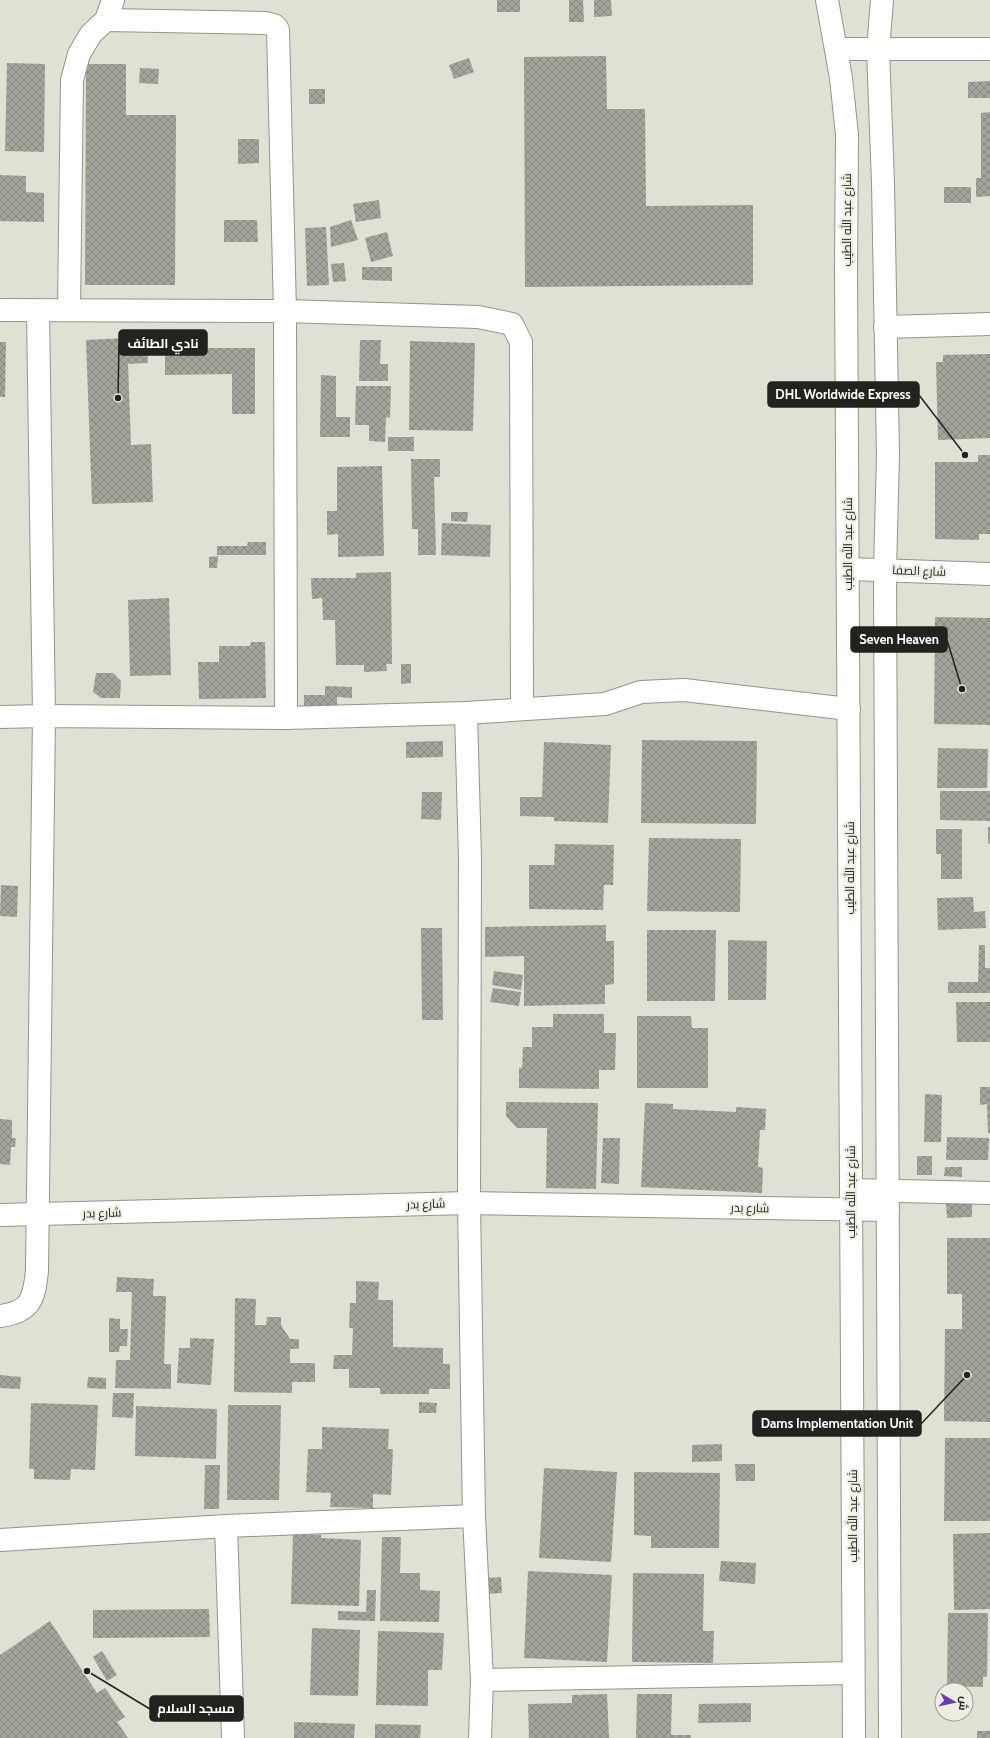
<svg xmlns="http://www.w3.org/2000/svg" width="990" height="1738" font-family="Cabin,Cairo,sans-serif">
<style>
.building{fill:url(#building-cross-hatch)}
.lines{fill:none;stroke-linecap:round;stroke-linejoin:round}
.minor-casing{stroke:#95948a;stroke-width:24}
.major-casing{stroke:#95948a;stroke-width:24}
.minor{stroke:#fff;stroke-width:22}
.major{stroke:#fff;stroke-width:22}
.labels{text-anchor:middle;stroke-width:4;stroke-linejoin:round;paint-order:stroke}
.street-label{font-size:12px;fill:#23221f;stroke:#eeede2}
.leader{fill:none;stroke:#23221f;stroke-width:1.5}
.callout-dot{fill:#23221f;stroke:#eeede2;stroke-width:1.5}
.callout{fill:#23221f;stroke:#23221f;stroke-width:1.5}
.callout-label{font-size:13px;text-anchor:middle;font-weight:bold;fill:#fff}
</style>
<defs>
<pattern id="building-cross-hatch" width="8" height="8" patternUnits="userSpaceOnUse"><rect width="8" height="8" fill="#a5a49a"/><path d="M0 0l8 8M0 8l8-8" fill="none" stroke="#86857d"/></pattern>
</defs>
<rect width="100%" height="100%" fill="#e1e0d5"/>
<!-- building -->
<g class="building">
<rect x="497" y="0" width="23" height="12"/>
<polygon points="569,0 583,0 584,22 569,22"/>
<polygon points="594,0 611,0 612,16 594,17"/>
<polygon points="606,56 607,109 645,109 646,206 753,205 753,285 525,287 524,57"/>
<polygon points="469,58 474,72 454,79 449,65"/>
<polygon points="7,63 45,64 44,152 5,151"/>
<polygon points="86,64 126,64 126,115 176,115 175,285 85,285"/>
<polygon points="140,68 159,69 158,84 139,83"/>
<polygon points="990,81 990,98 968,98 968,82"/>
<rect x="309" y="89" width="16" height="15"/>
<polygon points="990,112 990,196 976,197 976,178 981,178 981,113"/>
<polygon points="238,139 259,139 259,163 238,164"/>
<polygon points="0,175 26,176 26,192 44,193 44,222 0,221"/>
<rect x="944" y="187" width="27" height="16"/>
<polygon points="379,200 381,218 356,222 353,204"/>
<polygon points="224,220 257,220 258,242 224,242"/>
<polygon points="351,220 358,240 331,247 330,227"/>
<polygon points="326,227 329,285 307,286 305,228"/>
<polygon points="387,232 393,256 371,262 365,238"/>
<polygon points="344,263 346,281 333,282 331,264"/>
<polygon points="362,267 392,267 392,281 362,280"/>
<polygon points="147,337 148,363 128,364 131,445 151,444 153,502 92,504 86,340"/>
<polygon points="360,340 381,340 380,364 388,364 388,381 359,381"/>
<polygon points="410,341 475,343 473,431 409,430"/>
<polygon points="0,342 6,342 5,397 0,397"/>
<polygon points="165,348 255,348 255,414 232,414 232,374 165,375"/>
<polygon points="990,354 990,438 938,440 936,362 943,362 943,355"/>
<polygon points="321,375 336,376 336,417 350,417 350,437 320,437"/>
<polygon points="356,386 391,386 390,418 386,417 385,442 369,441 369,425 355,425"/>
<rect x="388" y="437" width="26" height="14"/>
<polygon points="978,455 990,455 990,534 979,534 979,540 935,539 935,462 978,462"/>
<polygon points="411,459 440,459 440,477 434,477 436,555 418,555 418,529 412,529"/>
<polygon points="382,466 384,556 338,557 338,534 327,535 327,511 337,511 337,467"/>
<polygon points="451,512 468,512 467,522 451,521"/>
<polygon points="442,523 491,525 490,557 441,555"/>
<polygon points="248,542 266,542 266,555 217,555 217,546 247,546"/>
<polygon points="218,556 217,568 209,568 209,557"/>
<polygon points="391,572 392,664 386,664 387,671 364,672 364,665 336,665 335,620 323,620 322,598 312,599 311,578 356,578 356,573"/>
<polygon points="169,598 171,675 130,676 128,600"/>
<polygon points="935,617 990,618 990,725 934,724"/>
<polygon points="251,642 265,642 266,698 199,699 198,662 219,662 219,646 250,646"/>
<polygon points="401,664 411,664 411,683 401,684"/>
<polygon points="96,673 113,673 121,681 120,698 101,698 93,692"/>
<polygon points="325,686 352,687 352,698 337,697 337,712 304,712 304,695 325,695"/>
<polygon points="642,740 757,741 756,824 641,823"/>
<polygon points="443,741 443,757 406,758 406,742"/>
<polygon points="544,742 611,745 608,823 554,821 554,817 520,816 520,797 542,797"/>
<polygon points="938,748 988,749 987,788 937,788"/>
<polygon points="940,791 990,791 990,821 940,820"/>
<polygon points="422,792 442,792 441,820 421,819"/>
<polygon points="988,827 990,827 990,844 988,843"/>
<polygon points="936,829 962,829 962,879 941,879 941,854 936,854"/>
<polygon points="649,838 741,839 740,912 647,911"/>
<polygon points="555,844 614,845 613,885 604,885 603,910 529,909 529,865 554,865"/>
<polygon points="1,885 18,886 17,917 0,916"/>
<polygon points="973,897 974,912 985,911 986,928 938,930 937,898"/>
<polygon points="606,925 606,941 614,941 614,984 605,985 605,1004 524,1006 524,956 485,957 485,927"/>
<polygon points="421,928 442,928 443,1020 422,1020"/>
<polygon points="647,930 716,930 715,1001 647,1001"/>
<polygon points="728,940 767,941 766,1000 728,1000"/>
<polygon points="979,945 985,945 985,968 990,968 990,993 948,993 948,982 978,982"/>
<polygon points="494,971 523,975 521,990 492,985"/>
<polygon points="493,988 521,992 519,1006 490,1002"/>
<polygon points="956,1002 990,1002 990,1042 957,1042"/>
<polygon points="553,1014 604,1014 604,1033 616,1033 615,1070 599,1070 599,1089 519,1088 519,1068 522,1068 523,1047 532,1047 532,1027 553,1027"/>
<polygon points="637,1016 691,1016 692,1028 708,1028 708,1088 637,1088"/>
<polygon points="980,1087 990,1087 990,1133 988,1133 987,1104 980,1105"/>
<polygon points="925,1094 942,1095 941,1142 924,1142"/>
<polygon points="506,1102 598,1103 596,1189 546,1188 547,1128 517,1128 506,1116"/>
<polygon points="645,1103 673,1104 673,1109 736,1112 736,1107 766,1109 765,1130 760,1130 758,1167 763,1168 762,1193 641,1187"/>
<polygon points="0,1119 12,1120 12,1138 16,1138 15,1147 11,1147 10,1165 0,1164"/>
<polygon points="947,1137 989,1138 988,1160 946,1160"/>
<polygon points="603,1138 620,1138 619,1184 601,1183"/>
<rect x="917" y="1156" width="15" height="19"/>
<polygon points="945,1167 962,1167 962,1177 944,1176"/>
<polygon points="972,1203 972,1217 947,1218 946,1204"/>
<polygon points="947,1238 990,1238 990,1422 944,1421 945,1329 962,1329 962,1294 947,1294"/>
<polygon points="117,1277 154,1279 153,1296 166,1296 164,1364 171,1364 171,1389 115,1388 116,1360 130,1360 132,1292 116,1292"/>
<polygon points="356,1281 379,1282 378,1300 393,1300 393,1347 443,1348 443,1364 450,1364 450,1389 429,1389 429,1394 380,1394 380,1388 349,1388 349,1369 333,1369 334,1355 352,1355 353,1328 349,1328 350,1303 356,1303"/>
<polygon points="235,1298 256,1299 255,1325 266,1325 267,1317 281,1317 281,1325 290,1339 299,1339 299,1349 290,1349 290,1363 315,1363 315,1382 292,1382 292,1393 234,1392"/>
<polygon points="109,1318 120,1319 120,1329 128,1329 127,1346 120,1346 119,1352 109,1352"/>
<polygon points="190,1338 214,1339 211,1385 177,1383 179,1348 190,1348"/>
<polygon points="0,1375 21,1377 20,1389 0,1388"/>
<polygon points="88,1377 106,1378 106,1389 87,1388"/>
<polygon points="113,1393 134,1393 133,1418 112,1417"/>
<polygon points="419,1402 437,1403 436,1413 419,1413"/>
<polygon points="31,1403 98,1405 95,1470 71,1469 70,1480 34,1479 34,1469 29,1469"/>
<polygon points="228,1405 281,1405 279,1500 227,1500"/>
<polygon points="136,1406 217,1409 216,1459 135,1456"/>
<polygon points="322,1427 389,1429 388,1449 393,1449 391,1495 373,1494 373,1508 330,1507 331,1493 306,1492 308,1449 322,1449"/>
<polygon points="945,1438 990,1438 990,1521 944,1521"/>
<polygon points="722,1444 722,1461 692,1462 692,1445"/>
<polygon points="735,1464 755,1464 755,1481 736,1481"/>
<polygon points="205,1465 220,1465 219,1509 204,1509"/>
<polygon points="544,1468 617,1472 611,1562 539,1558"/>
<polygon points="634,1472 720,1473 719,1548 651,1548 651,1536 634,1535"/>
<polygon points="990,1533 990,1609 954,1610 953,1534"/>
<polygon points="293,1534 321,1535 321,1538 361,1540 359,1606 291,1604"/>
<polygon points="382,1537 401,1537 400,1573 420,1573 420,1590 440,1591 439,1622 380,1621"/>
<polygon points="721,1561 756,1563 755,1584 719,1581"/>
<polygon points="528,1571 612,1575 607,1662 524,1658"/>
<polygon points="633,1573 704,1574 703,1631 714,1631 713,1663 632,1662"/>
<polygon points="501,1577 502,1593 487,1594 486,1578"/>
<polygon points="367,1590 376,1590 375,1621 338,1620 338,1611 366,1612"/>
<polygon points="209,1609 210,1637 93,1638 93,1610"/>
<polygon points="948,1613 988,1613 987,1677 983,1677 983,1687 947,1686"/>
<polygon points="50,1621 97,1693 105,1688 125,1717 117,1722 128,1738 0,1738 0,1655"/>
<polygon points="312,1628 360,1630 358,1696 310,1695"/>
<polygon points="378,1631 444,1633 442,1670 428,1670 428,1706 376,1705"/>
<polygon points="102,1651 117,1675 107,1681 93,1657"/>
<polygon points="607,1694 609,1738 529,1738 528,1704 572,1703 572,1695"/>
<polygon points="637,1694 672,1694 671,1735 691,1735 691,1738 636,1738"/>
<polygon points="751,1703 751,1722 698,1723 699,1704"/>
<polygon points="294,1722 355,1724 354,1738 294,1738"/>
<polygon points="375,1724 421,1725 420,1738 375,1738"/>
<rect x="977" y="1731" width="13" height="7"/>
</g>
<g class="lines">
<!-- minor casing -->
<g class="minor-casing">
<g id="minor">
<path d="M106 20 265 23C271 24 276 24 278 30L285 311 286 718"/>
<polyline points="836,49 990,49"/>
<polyline points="69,309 72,80 79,54 91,34 106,20 113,0"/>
<polyline points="0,310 285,311 478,317 512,324 521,342 522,709"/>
<polyline points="885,327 990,324"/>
<polyline points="849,569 990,574"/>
<polyline points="466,713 470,858 469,1203 474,1516 482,1680 480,1738"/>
<polyline points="0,717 44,716 286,718 466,713 605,704 641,692 684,690 849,709"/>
<polyline points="851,1190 990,1193"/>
<polyline points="0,1215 469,1203 888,1210"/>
<path d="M0 1316C31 1312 34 1299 37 1271L44 716 38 311"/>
<polyline points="226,1526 233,1738"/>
<polyline points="0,1540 226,1526 474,1516"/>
<polyline points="482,1680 853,1673"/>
</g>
</g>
<!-- major casing -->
<g class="major-casing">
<g id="major">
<polyline points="827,0 841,78 847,135 846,269 854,1738"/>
<polyline points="882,0 878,50 883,183 888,455 885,570 890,1738"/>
</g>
</g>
<!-- minor -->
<use href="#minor" class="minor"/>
<!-- major -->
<use href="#major" class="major"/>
</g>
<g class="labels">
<!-- street labels -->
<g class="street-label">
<text transform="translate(847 220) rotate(-90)" y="4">شارع عبد الله الطيب</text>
<text transform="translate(848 544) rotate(-90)" y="4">شارع عبد الله الطيب</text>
<text transform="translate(919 571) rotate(2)" y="4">شارع الصفا</text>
<text transform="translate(850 868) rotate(-90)" y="4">شارع عبد الله الطيب</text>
<text transform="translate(851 1192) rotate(-90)" y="4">شارع عبد الله الطيب</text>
<text transform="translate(426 1204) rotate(-2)" y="4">شارع بدر</text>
<text transform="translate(750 1208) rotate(1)" y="4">شارع بدر</text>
<text transform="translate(102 1213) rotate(-2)" y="4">شارع بدر</text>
<text transform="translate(853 1516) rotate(-90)" y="4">شارع عبد الله الطيب</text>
</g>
</g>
<!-- callouts -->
<path class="leader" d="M118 398L119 343M965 455L919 395M962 689L947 640M967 1375L921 1424M87 1671L150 1709"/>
<g class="callout-dot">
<circle cx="118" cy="398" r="4"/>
<circle cx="965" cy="455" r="4"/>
<circle cx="962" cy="689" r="4"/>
<circle cx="967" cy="1375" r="4"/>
<circle cx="87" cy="1671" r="4"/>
</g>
<g class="callout">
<rect x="119" y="330" width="88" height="25" rx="4"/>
<rect x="768" y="382" width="151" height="25" rx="4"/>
<rect x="851" y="627" width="96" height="25" rx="4"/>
<rect x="753" y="1411" width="168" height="25" rx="4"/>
<rect x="150" y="1696" width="93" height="25" rx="4"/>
</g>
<g class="callout-label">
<text x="163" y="348">نادي الطائف</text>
<text x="843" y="399">DHL Worldwide Express</text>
<text x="899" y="644">Seven Heaven</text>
<text x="837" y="1428">Dams Implementation Unit</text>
<text x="196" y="1713">مسجد السلام</text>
</g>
<!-- north arrow -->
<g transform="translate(954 1702) rotate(99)"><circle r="19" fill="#eeede2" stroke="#9d9c94"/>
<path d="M0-3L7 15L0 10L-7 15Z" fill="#6f3ab1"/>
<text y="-6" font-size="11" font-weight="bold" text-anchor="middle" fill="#23221f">ش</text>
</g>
</svg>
